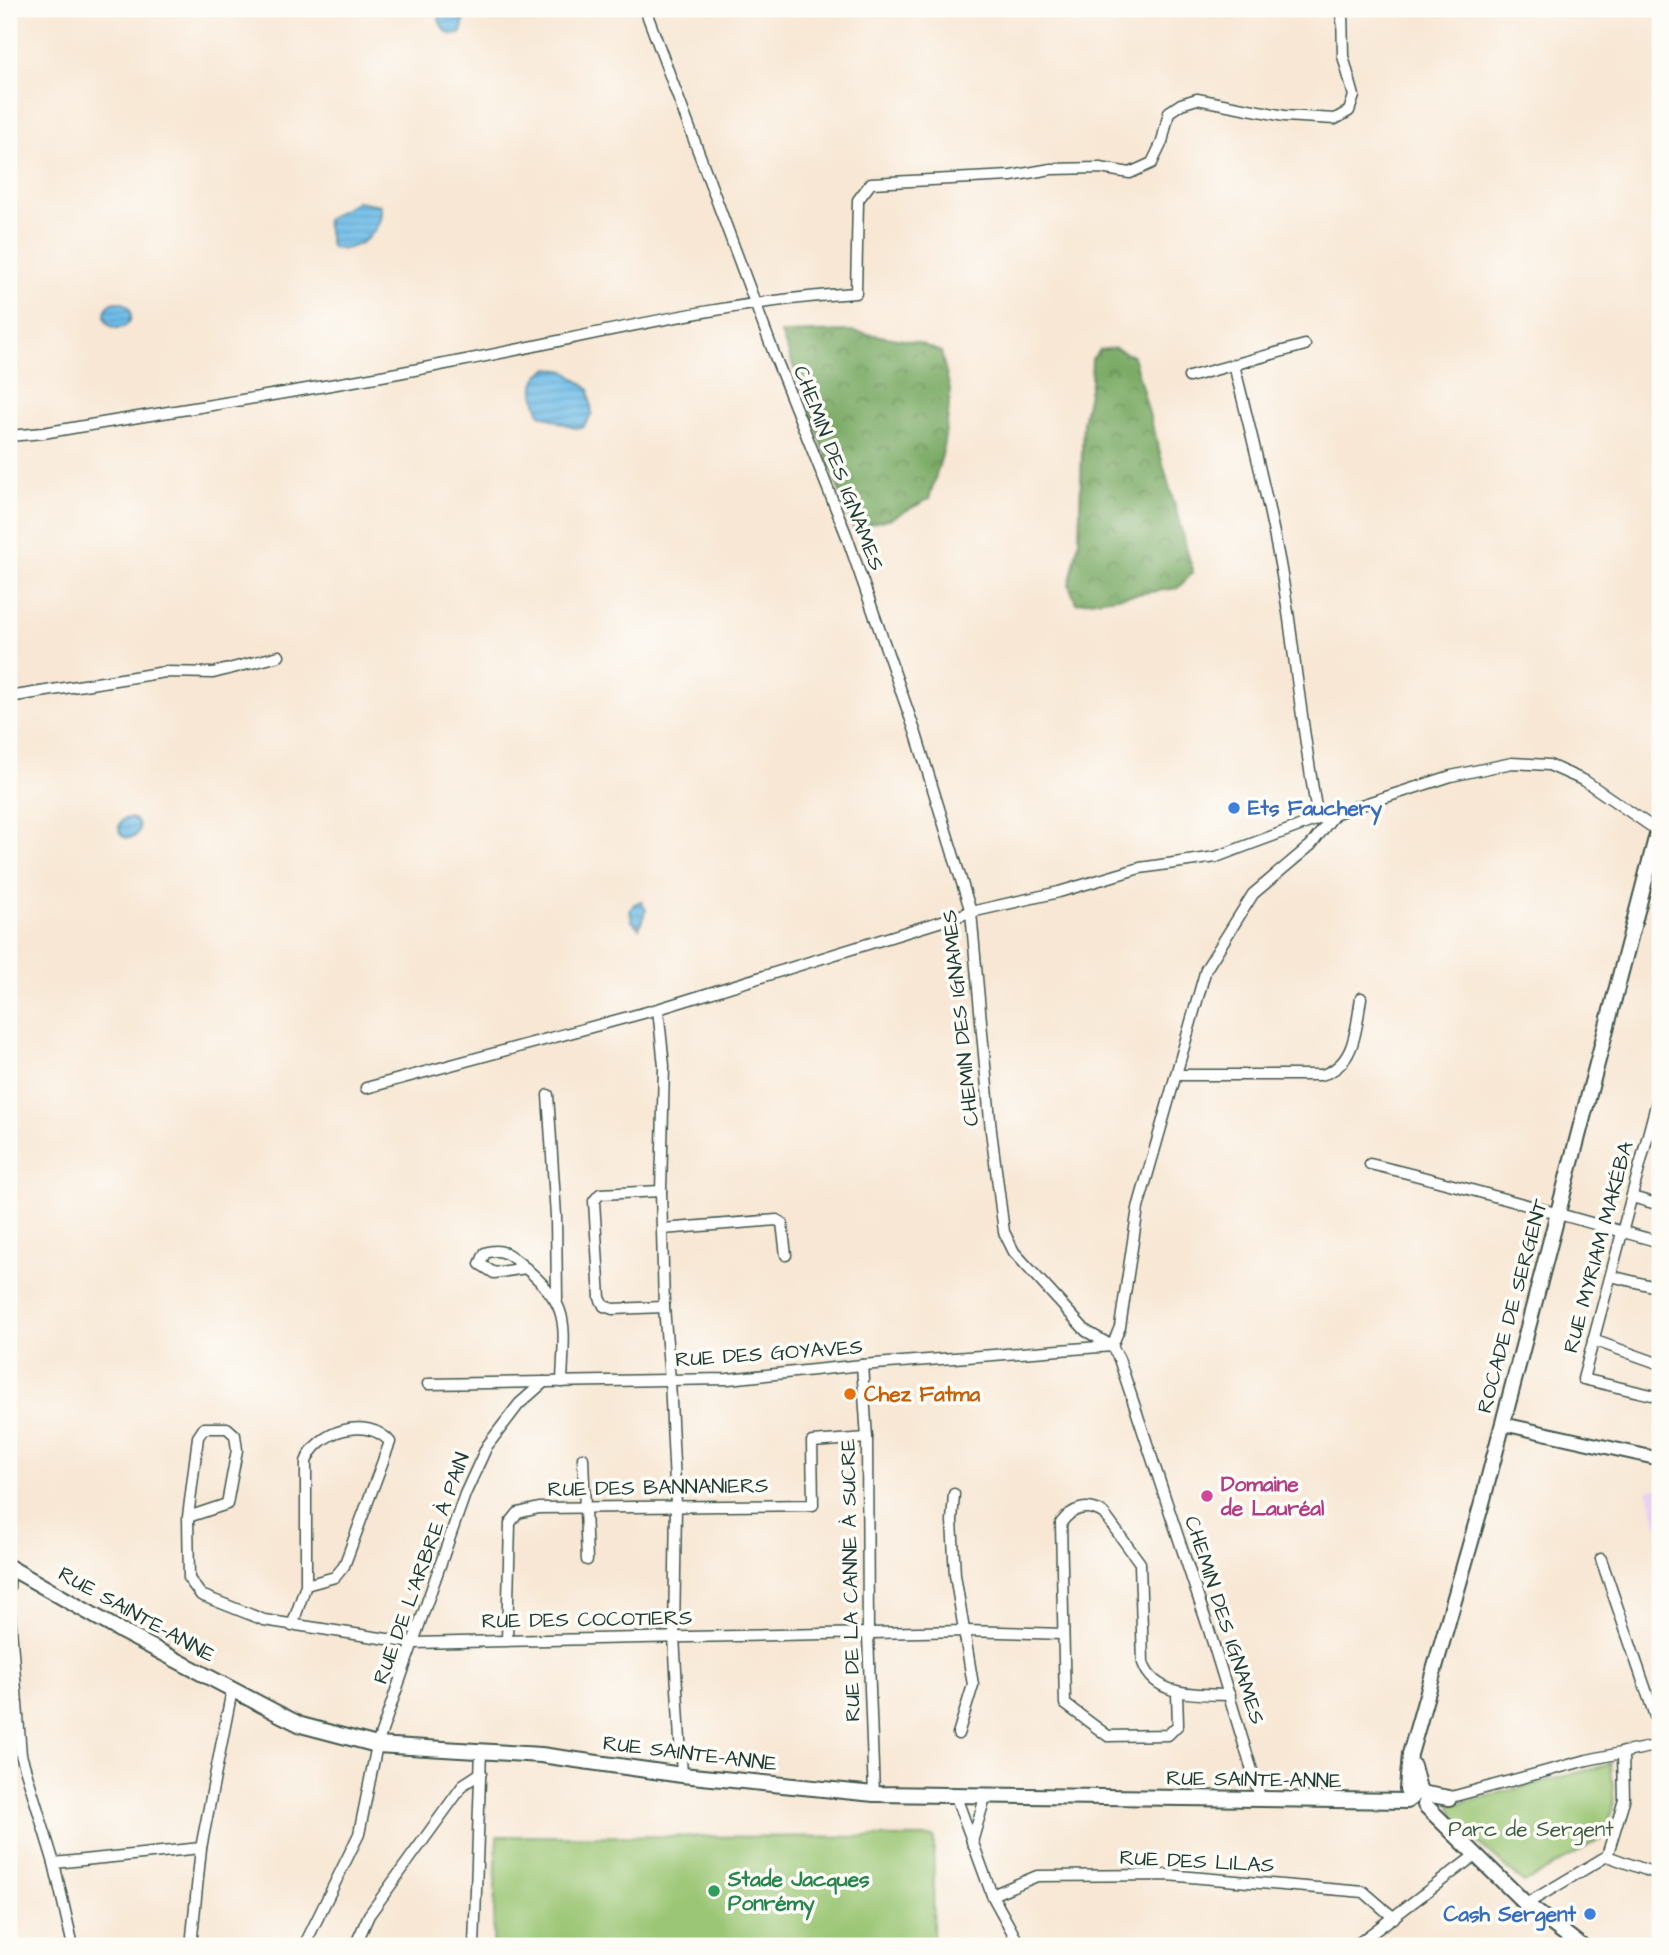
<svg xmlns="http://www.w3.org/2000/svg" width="1669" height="1955" font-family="'Architects Daughter',sans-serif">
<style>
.built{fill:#e7d2ef}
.forest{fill:url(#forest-crowns);stroke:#4e744d;stroke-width:2}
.park{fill:#9bc674;stroke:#5d8254;stroke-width:2}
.water{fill:url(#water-rules);stroke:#467c8e;stroke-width:2}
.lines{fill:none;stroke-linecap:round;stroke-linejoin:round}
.minor-casing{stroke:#40564c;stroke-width:13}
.tertiary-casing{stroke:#40564c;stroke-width:16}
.secondary-casing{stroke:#40564c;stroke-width:18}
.minor{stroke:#fff;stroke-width:10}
.tertiary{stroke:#fff;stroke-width:12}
.secondary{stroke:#fff;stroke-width:14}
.shop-dot{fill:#3f7fe0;stroke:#fdfcf7;stroke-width:2.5}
.food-dot{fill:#e8710a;stroke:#fdfcf7;stroke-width:2.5}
.hotel-dot{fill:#d1479c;stroke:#fdfcf7;stroke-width:2.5}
.leisure-dot{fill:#2e9e5b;stroke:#fdfcf7;stroke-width:2.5}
.labels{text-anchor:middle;stroke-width:7;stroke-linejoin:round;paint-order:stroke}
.street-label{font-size:21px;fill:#1f3d34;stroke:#fdfcf7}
.shop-label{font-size:21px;font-weight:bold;fill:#366cbe;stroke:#fdfcf7;text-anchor:start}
.food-label{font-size:21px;font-weight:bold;fill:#c56008;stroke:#fdfcf7;text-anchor:start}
.hotel-label{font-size:21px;font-weight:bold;fill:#b23c85;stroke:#fdfcf7;text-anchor:start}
.park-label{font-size:21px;fill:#3e5f44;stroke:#fdfcf7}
.leisure-label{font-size:21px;font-weight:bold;fill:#27864d;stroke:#fdfcf7;text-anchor:start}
</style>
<defs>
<pattern id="forest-crowns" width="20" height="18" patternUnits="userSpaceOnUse" patternTransform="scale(1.75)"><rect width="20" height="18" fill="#7cab66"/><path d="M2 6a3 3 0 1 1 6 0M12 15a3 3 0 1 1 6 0" fill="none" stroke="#658c55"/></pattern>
<pattern id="water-rules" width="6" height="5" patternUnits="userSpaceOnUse" patternTransform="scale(1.75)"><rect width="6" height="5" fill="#6ebce8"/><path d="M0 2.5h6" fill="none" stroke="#5a9abd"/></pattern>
</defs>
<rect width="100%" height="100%" fill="#fdfcf7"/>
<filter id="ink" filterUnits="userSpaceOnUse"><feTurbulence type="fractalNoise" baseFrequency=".0143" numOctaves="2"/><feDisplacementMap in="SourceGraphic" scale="14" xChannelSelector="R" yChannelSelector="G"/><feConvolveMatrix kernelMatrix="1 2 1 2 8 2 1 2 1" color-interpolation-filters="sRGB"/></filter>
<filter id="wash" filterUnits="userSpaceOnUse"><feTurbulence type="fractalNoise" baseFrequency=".00686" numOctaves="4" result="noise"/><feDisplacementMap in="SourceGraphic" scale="28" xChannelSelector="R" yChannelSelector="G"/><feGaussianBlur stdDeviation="1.57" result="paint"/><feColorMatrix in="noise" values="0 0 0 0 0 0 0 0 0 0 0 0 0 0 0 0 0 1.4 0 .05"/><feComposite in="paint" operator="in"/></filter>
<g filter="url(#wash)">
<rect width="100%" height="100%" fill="#f8e7d4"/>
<!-- built -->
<polygon class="built" points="1660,1488 1660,1534 1647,1490"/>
<!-- forest -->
<g class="forest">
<polygon points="851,331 916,342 941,352 950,390 948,416 942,455 929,499 892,518 853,528 781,333"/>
<polygon points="1114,348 1133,356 1193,572 1178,588 1076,603 1069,585 1079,541 1083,422 1091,383 1092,359 1100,350"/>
</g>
<!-- park -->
<g class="park">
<polygon points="1611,1764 1614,1802 1606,1836 1524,1883 1457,1824 1450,1806"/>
<polygon points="497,1836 934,1837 933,1946 493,1946"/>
</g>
<!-- water -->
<g class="water">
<path d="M442 9C460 9 469 14 460 34L451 35C442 29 435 19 442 9Z"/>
<path d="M357 201 380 205C387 229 355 256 331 247L326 220Z"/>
<circle cx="118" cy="315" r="13"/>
<path d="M550 368 565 371 589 389 592 414 583 427 574 428 540 414C533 395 527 378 550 368Z"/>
<circle cx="129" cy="828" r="10"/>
<polygon points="641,901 646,910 639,928 632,921 630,911 634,904"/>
</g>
</g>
<g filter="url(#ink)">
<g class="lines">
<!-- minor casing -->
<g class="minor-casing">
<g id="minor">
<polyline points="645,9 776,359 846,534 916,734 971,912 991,1131 1004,1232 1014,1252 1086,1331 1112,1346 1119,1359 1209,1630 1261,1800"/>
<path d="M1234 365C1255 449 1277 533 1289 619 1298 686 1306 752 1318 819"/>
<polyline points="1189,377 1305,345"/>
<path d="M9 436 43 433C175 410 308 391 440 365 579 339 714 302 856 293L858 200 871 183 1011 176 1051 169 1100 168 1130 173 1152 163 1162 142 1169 112 1181 104 1197 99 1284 116 1335 119 1349 111 1354 96 1343 56 1342 9"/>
<polyline points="9,697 165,672 213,673 279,656"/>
<polyline points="658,1009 664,1066 661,1191 664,1307 670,1380 676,1505 674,1636 682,1775"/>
<path d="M1176 1075H1321C1356 1066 1356 1027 1361 998"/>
<polyline points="366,1088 658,1009 971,912 1059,892 1140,868 1216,857 1318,819 1451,776 1512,763 1549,765 1585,781 1658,831"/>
<polyline points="1660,1090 1583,1379 1660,1397"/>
<polyline points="548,1095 556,1216 557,1299"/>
<path d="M1370 1164C1468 1187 1563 1216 1660 1242"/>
<polyline points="661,1191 600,1194 594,1201 600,1298 604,1306 613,1309 664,1307"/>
<polyline points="1632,1197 1660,1205"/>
<polyline points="662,1229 777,1220 782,1223 786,1255"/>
<path d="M526 1268 494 1273 480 1264 485 1253C502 1247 510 1255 523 1266 572 1306 564 1323 562 1382"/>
<polyline points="1611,1276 1660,1288"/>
<polyline points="1593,1340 1660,1364"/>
<polyline points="862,1365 867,1438 868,1635 874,1794"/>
<polyline points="428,1384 728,1379 862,1365 1112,1346 1120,1327 1138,1208 1206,969 1253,894 1311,845 1334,815"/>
<polyline points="583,1458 587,1560"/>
<polyline points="954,1494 952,1521 955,1575 973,1685 958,1734"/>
<polyline points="188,1517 227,1504 237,1450 235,1435 227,1428 204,1428 198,1437 188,1517 189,1579 201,1595 264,1620 413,1643 965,1631 1063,1634"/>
<polyline points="1601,1559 1660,1731"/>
<polyline points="9,1588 10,1568"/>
<polyline points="9,1602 21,1755 54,1863 73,1946"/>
<path d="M292 1626 306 1585V1462C316 1431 367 1415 390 1442L344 1566 335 1577 306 1585"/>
<polyline points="507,1640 510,1523 518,1513 539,1508 813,1505 812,1442 867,1438"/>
<path d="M1177 1693 1178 1725 1168 1735 1108 1736 1065 1704 1061 1523C1072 1508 1088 1503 1104 1514L1140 1563 1143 1663C1155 1698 1200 1694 1230 1695"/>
<polyline points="955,1794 992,1895 1020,1946"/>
<polyline points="1444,1799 1587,1760 1660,1745"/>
<polyline points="972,1842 986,1794"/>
<polyline points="1607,1856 1624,1800 1623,1752"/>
<polyline points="54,1863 201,1848"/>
<polyline points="992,1895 1037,1876 1167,1875 1364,1892 1394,1918"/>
<polyline points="1526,1904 1607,1856 1660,1875"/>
<polyline points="191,1946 201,1848 232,1690"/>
<polyline points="304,1946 359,1834 377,1745 465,1494 487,1446 519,1404 544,1382"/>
<polyline points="355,1946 369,1915 464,1784 481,1773"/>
<polyline points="474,1946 481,1751"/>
<polyline points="1355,1946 1474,1856"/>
</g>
</g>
<!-- tertiary casing -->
<g class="tertiary-casing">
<polyline id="tertiary" points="1503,1424 1660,1459"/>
</g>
<!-- secondary casing -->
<g class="secondary-casing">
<g id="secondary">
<polyline points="9,1567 121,1631 277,1713 301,1725 377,1745 541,1755 682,1775 874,1794 1407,1801"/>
<polyline points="1413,1766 1420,1793 1449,1798"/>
<polyline points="1411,1798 1407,1789 1410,1754 1482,1503 1660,823"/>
<polyline points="1425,1805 1526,1904 1581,1946"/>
</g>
</g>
<!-- minor -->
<use href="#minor" class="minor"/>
<!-- tertiary -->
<use href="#tertiary" class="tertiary"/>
<!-- secondary -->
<use href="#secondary" class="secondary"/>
</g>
</g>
<!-- markers -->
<g class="shop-dot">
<circle cx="1234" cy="808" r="7"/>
<circle cx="1590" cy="1914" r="7"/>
</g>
<circle class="food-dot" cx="850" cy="1394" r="7"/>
<circle class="hotel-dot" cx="1207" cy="1496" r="7"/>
<circle class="leisure-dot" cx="714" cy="1891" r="7"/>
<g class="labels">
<!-- street labels -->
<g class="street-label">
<text transform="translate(839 468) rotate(69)" y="7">CHEMIN DES IGNAMES</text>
<text transform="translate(960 1018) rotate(-96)" y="7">CHEMIN DES IGNAMES</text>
<text transform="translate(1598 1247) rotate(-75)" y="7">RUE MYRIAM MAKÉBA</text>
<text transform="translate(1512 1306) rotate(-75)" y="7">ROCADE DE SERGENT</text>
<text transform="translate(769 1353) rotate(-4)" y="7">RUE DES GOYAVES</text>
<text transform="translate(658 1487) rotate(-1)" y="7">RUE DES BANNANIERS</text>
<text transform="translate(421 1568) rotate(-70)" y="7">RUE DE L'ARBRE À PAIN</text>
<text transform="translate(850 1580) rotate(-91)" y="7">RUE DE LA CANNE À SUCRE</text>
<text transform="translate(137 1614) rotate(29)" y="7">RUE SAINTE-ANNE</text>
<text transform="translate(587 1619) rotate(-1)" y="7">RUE DES COCOTIERS</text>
<text transform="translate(1225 1620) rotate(72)" y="7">CHEMIN DES IGNAMES</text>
<text transform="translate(690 1753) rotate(7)" y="7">RUE SAINTE-ANNE</text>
<text transform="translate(1254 1779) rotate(1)" y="7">RUE SAINTE-ANNE</text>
<text transform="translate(1197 1861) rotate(3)" y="7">RUE DES LILAS</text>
</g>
<!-- shop labels -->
<g class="shop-label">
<text x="1248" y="815">Ets Fauchery</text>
<text x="1576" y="1921" text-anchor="end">Cash Sergent</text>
</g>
<!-- food labels -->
<g class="food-label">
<text x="864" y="1401">Chez Fatma</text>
</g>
<!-- hotel labels -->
<g class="hotel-label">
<text x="1221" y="1491">Domaine<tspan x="1221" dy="24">de Lauréal</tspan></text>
</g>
<!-- park labels -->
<g class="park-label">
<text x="1531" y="1836">Parc de Sergent</text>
</g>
<!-- leisure labels -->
<g class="leisure-label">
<text x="728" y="1886">Stade Jacques<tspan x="728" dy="24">Ponrémy</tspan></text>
</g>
</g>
<!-- margin -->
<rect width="1669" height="1955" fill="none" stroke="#fdfcf7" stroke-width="35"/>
</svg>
